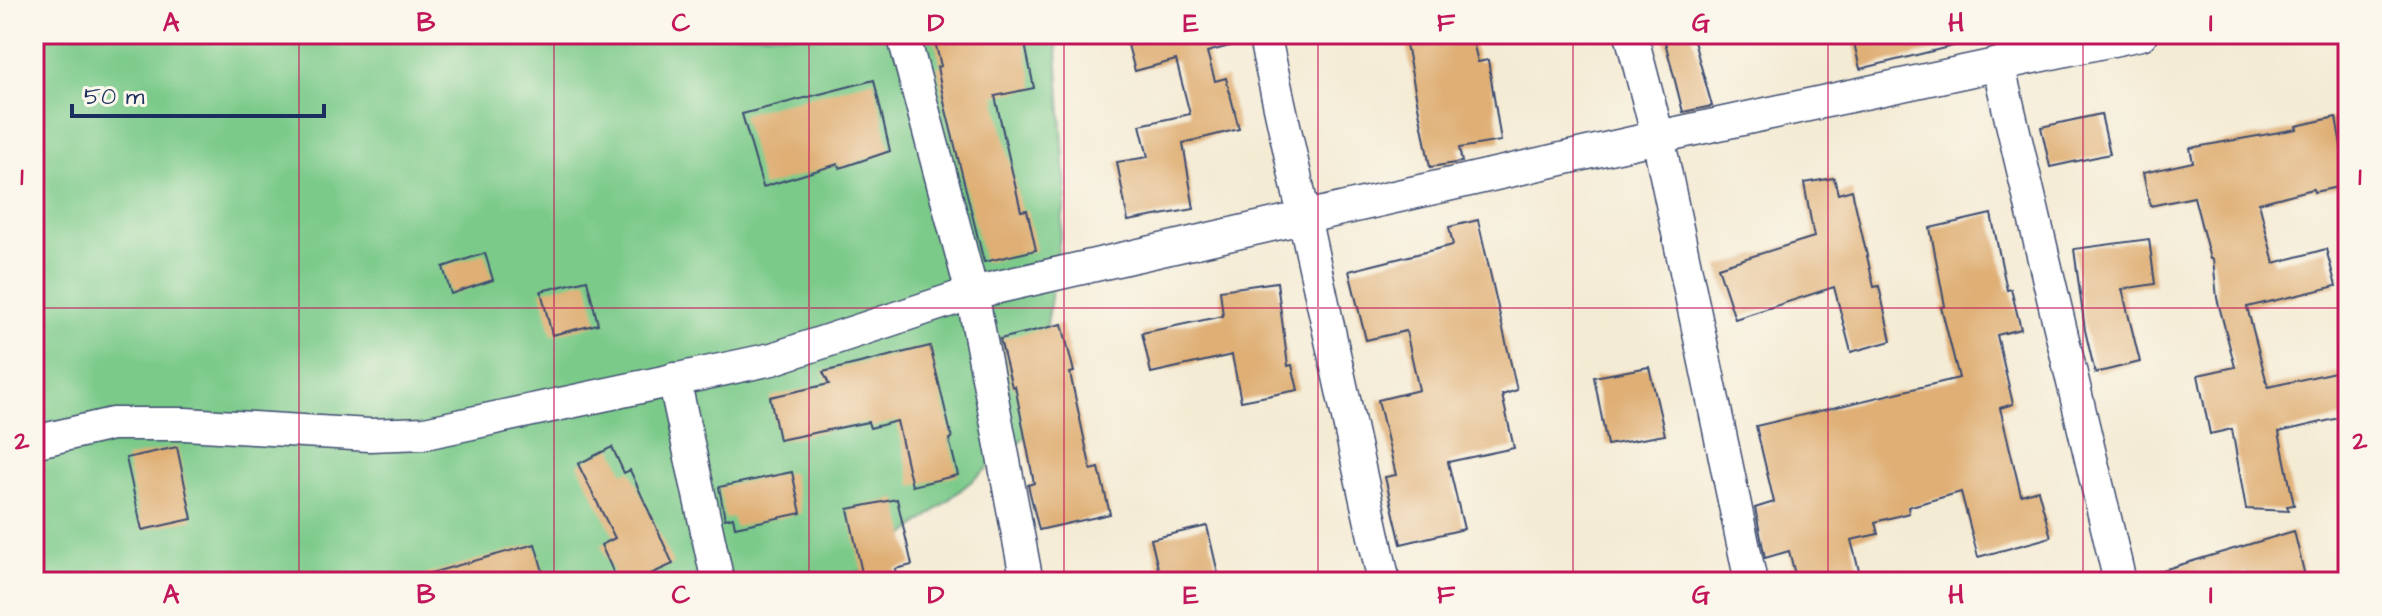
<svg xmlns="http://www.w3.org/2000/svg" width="2382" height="616" font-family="'Architects Daughter',sans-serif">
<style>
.green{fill:#7cca8a;stroke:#4c7c74;stroke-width:2}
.building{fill:#dfaf74}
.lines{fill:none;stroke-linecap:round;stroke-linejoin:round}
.street-casing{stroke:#3c4b70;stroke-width:35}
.street{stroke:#fff;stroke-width:32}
.grid{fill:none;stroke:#c2185b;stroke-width:2;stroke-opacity:0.55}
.neatline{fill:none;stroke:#c2185b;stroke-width:3}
.grid-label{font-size:26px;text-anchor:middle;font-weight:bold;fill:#c2185b}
</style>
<rect width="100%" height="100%" fill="#fbf7ec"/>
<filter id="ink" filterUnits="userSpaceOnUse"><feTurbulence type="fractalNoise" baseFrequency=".0125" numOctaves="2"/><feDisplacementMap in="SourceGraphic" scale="16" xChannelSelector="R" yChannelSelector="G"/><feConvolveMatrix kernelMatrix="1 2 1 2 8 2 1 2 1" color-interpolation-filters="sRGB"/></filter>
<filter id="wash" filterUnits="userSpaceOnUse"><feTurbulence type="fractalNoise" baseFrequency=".006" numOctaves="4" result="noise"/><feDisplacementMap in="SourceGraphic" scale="32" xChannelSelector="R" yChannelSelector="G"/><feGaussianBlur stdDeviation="1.8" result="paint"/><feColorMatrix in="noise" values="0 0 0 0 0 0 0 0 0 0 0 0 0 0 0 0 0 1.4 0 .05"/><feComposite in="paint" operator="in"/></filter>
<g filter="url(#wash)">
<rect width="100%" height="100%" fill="#f4ebd4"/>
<!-- green -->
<polygon class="green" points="34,34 1056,34 1066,195 1031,433 847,582 34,582"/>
<g id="blocks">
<!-- building -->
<g class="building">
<polygon points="933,34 1023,34 1034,88 995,96 1021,211 1027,210 1036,250 984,262 945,106 937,67 941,66"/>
<polygon points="1125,34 1240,34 1241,43 1207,52 1215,81 1226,78 1239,129 1183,143 1194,209 1128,221 1117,162 1148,157 1140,125 1190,114 1176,60 1135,71"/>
<polygon points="1404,34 1471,34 1478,62 1488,60 1501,141 1459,148 1462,162 1430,167"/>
<polygon points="1663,34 1692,34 1712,106 1683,112"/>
<polygon points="1852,34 1960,34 1961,44 1860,69"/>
<polygon points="874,80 890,151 840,168 838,164 763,187 742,114"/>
<polygon points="2101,114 2110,154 2050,167 2041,127"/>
<polygon points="2336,117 2348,185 2314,192 2313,189 2259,203 2274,263 2326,249 2336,286 2247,307 2268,387 2348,369 2348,416 2279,432 2294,505 2287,506 2289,511 2246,509 2232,429 2210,434 2198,375 2235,367 2217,298 2213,259 2210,259 2194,197 2150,206 2143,173 2193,162 2190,148 2297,129 2296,126"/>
<polygon points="1834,178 1838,194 1852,190 1874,287 1879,286 1891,341 1851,352 1834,287 1735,319 1718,267 1814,237 1804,183"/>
<polygon points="1991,214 2007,290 2011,289 2021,329 1997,335 2013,404 2000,408 2021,495 2038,490 2051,537 1978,557 1961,492 1908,507 1909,513 1875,522 1878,534 1851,540 1862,582 1797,582 1789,551 1765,558 1755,508 1774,502 1756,426 1959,378 1941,307 1945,306 1930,228"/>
<polygon points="1478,220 1517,390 1502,395 1514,448 1448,462 1464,529 1401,544 1385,477 1396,475 1378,400 1419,390 1406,331 1366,340 1349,271 1453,245 1449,227"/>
<polygon points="2149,239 2155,284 2122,289 2140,362 2095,373 2085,330 2074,249"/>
<polygon points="485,253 493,280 451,294 443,267"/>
<polygon points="587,280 598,324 552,335 541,291"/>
<polygon points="1277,282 1288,366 1292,365 1298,390 1241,401 1232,355 1151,373 1142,333 1223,316 1220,290"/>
<polygon points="1062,324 1074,372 1070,373 1091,470 1099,468 1110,514 1039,530 1028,485 1034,483 1015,386 1012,387 1000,339"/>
<polygon points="930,346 952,438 949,439 958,475 912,486 897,421 870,428 868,422 779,440 770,397 829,384 823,372"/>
<polygon points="1649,367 1665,435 1607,445 1594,377"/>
<polygon points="177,447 192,519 142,530 126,458"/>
<polygon points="612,447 624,473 630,470 673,564 633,582 618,582 601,545 615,538 578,464"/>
<polygon points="792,472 801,513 735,527 733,517 725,519 719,487"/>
<polygon points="897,499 912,565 895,569 898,582 864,582 848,509"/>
<polygon points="1207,526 1220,582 1168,582 1165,571 1159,572 1151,539"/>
<polygon points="2294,531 2305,576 2282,582 2249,582 2246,573 2219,582 2147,582 2146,575"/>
<polygon points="535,544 546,582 428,582 427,574"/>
</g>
</g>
</g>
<g filter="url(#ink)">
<use href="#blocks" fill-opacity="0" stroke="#3c4b70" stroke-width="2"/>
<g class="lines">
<!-- street casing -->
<g class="street-casing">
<g id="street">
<polyline points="903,34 972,293 1027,582"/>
<polyline points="1264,34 1384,582"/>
<polyline points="1631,34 1658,137 1751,582"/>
<polyline points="1998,64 2120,582"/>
<polyline points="674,379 718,582"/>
<polyline points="34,442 112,424 185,424 369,435 425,433 772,359 972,293 1658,137 2141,34"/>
</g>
</g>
<!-- street -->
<use href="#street" class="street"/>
</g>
</g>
<!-- grid -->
<path class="grid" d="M299 34V582M554 34V582M809 34V582M1064 34V582M1318 34V582M1573 34V582M1828 34V582M2083 34V582M34 308H2348"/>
<!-- margin -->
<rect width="2382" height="616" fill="none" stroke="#fbf7ec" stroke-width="88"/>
<!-- scale -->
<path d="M72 104v12h252v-12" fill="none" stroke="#1b2f5e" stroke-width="4"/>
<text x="84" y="104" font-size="24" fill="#1b2f5e" stroke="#fbf7ec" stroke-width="6" paint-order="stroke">50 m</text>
<rect x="44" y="44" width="2294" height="528" class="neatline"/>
<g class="grid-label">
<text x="171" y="31">A</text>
<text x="426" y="31">B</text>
<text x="681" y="31">C</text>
<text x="936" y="31">D</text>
<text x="1191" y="31">E</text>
<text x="1446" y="31">F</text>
<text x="1701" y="31">G</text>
<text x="1956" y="31">H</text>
<text x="2211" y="31">I</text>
<text x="22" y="185">1</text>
<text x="2360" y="185">1</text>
<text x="22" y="449">2</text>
<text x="2360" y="449">2</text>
<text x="171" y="603">A</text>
<text x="426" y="603">B</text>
<text x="681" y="603">C</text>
<text x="936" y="603">D</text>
<text x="1191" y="603">E</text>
<text x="1446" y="603">F</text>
<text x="1701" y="603">G</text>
<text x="1956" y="603">H</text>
<text x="2211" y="603">I</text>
</g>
</svg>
